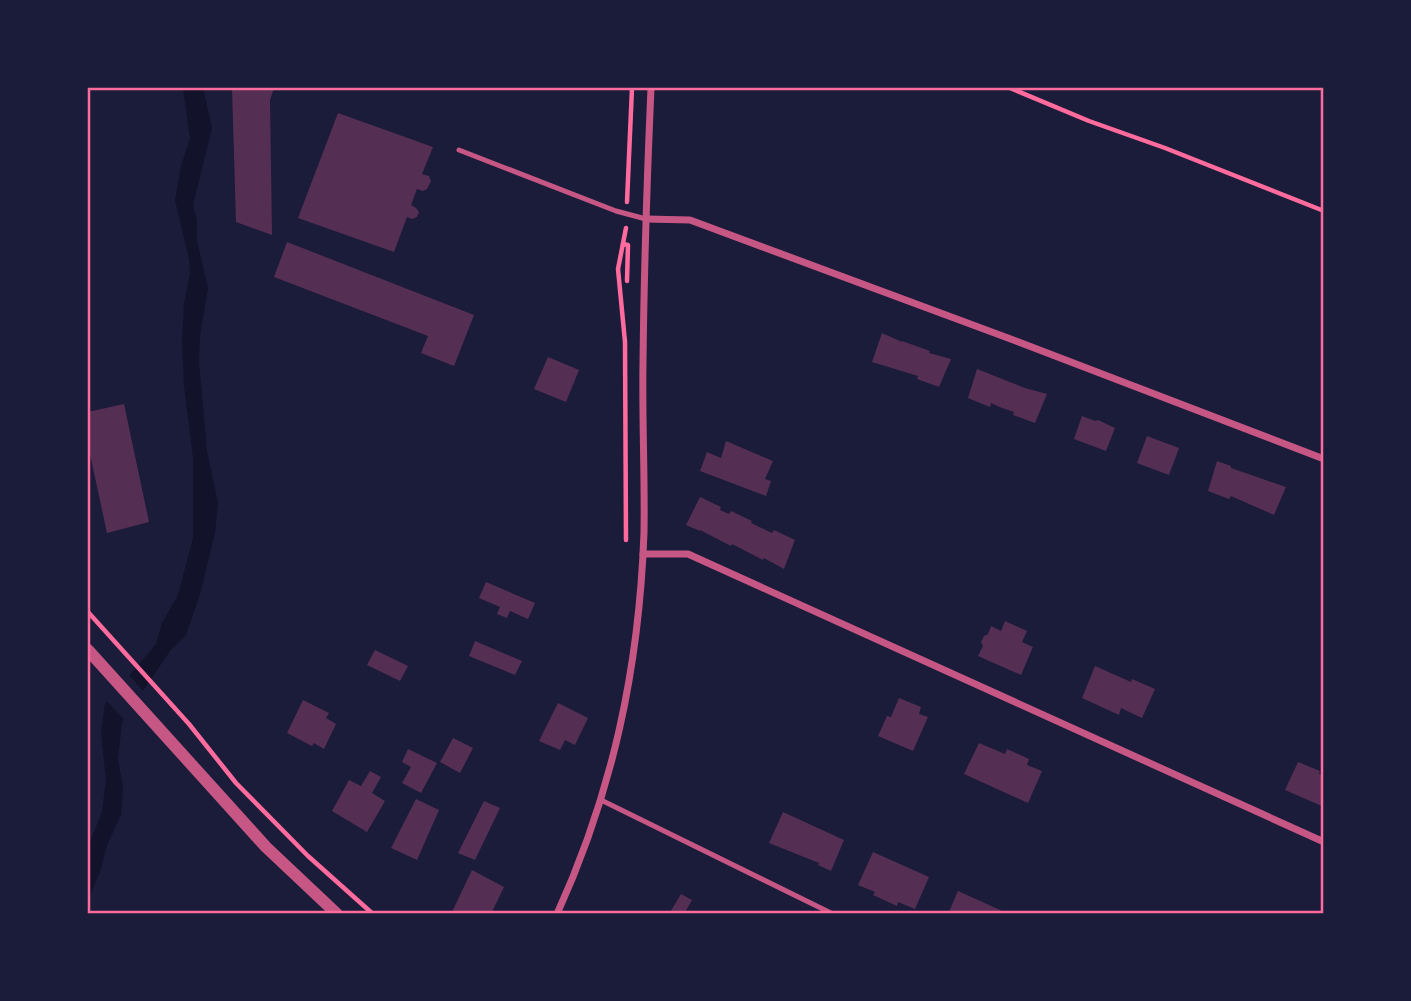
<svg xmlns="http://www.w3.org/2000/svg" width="1411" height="1001" font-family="Overpass,sans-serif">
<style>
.water{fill:#12122b}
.pier{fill:#1b1b3a}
.building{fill:#542f53}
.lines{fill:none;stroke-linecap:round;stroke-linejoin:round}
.path{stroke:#ff6b9d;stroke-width:4.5}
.service{stroke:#c65784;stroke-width:5}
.minor{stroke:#c65784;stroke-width:7}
.tertiary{stroke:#c65784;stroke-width:12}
.neatline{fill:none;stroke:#ff6b9d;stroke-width:2.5}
</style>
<rect width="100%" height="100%" fill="#1b1b3a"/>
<!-- water -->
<polygon class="water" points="183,88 203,88 212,128 193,205 197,221 197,241 208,288 200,336 199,362 207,451 218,503 215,533 200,594 186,635 170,651 122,722 118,759 123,787 121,815 107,845 100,872 88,900 88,847 102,812 106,780 101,732 105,704 156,644 162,623 178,595 193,538 193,458 184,385 182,341 184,304 190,273 189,259 175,200 181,166 190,139"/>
<!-- pier -->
<polygon class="pier" points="126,672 145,693 126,722 105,699"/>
<!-- building -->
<g class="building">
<polygon points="232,88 274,88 270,100 272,235 236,222"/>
<polygon points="338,113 433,147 422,174 429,176 431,181 427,189 423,191 417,189 411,205 416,208 419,212 417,217 412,219 407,217 394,252 298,218"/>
<polygon points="287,242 474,315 454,366 421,353 428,336 274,277"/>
<polygon points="882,333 902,342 902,341 930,351 929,353 951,359 939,387 917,379 918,376 872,362"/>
<polygon points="548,357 579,370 566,402 534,389"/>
<polygon points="977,369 1025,388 1047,394 1035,423 1013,415 1014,412 1002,408 991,403 990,407 968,398"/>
<polygon points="124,404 149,522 107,533 88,445 88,412"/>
<polygon points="1082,416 1095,421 1098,420 1115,428 1106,451 1074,439"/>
<polygon points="1147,436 1179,448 1169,475 1137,463"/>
<polygon points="726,441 773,461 765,479 771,481 766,496 700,471 707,452 721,458"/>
<polygon points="1217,461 1231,466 1231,468 1286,487 1274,515 1231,496 1229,499 1208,491"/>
<polygon points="700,497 721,507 720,510 729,514 731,511 752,521 751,523 772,533 774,530 795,540 784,569 764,558 763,560 732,544 731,546 700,530 700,531 686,525"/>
<polygon points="486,582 535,603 528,619 510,611 507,618 497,614 500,607 479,598"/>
<polygon points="1005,621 1027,631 1022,642 1033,647 1021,675 978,656 983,646 981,642 984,636 988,634 991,626 1001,631"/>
<polygon points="475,641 522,661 515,675 469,656"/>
<polygon points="375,650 408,666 400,681 367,665"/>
<polygon points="1095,666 1131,682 1132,679 1155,689 1142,718 1121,708 1119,715 1082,698"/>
<polygon points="899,698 921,707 919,714 928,717 913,751 878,736 887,716 891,717"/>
<polygon points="303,700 329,713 326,718 336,724 324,749 314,743 312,746 287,733"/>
<polygon points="558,703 588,718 575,745 565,740 560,750 539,741"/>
<polygon points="453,738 473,748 460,773 440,762"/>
<polygon points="979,743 1005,754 1007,749 1029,759 1027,765 1042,771 1028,803 964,774"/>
<polygon points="408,749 437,763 421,793 402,783 411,767 402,762"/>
<polygon points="1298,762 1320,771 1319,774 1324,776 1324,807 1285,790"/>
<polygon points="370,771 381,777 372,793 385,801 367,832 332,811 349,780 361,786"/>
<polygon points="416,799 439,810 417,860 391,848"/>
<polygon points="484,801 500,808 475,860 458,853"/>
<polygon points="783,812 844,840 831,871 818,865 819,863 769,843"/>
<polygon points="873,852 929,877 915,909 898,902 897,906 873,895 875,892 858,885"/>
<polygon points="472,870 504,887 491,914 451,914"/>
<polygon points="958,891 1009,914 948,914"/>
<polygon points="681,894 692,900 684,914 669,914"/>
</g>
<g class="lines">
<!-- path -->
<g class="path">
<polyline points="1010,88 1089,121 1165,148 1324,211"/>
<polyline points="627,202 632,88"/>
<polyline points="623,244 628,245 627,281"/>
<polyline points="626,540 625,342 618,269 626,228"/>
<polyline points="88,612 189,724 236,783 308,856 373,914"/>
</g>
<!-- service -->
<g class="service">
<polyline points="459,150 616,211 646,219"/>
<polyline points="601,800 833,914"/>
</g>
<!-- minor -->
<g class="minor">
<polyline points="646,219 690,220 1008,338 1324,459"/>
<polyline points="643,554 688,554 1324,842"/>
<path d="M557 914C613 791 639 668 644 533 645 477 642 420 643 363 644 271 647 179 651 88"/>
</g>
<!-- tertiary -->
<polyline class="tertiary" points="88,650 266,847 337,914"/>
</g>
<!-- border -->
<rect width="1411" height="1001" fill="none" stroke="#1b1b3a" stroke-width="178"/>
<rect x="89" y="89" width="1233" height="823" class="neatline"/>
</svg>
